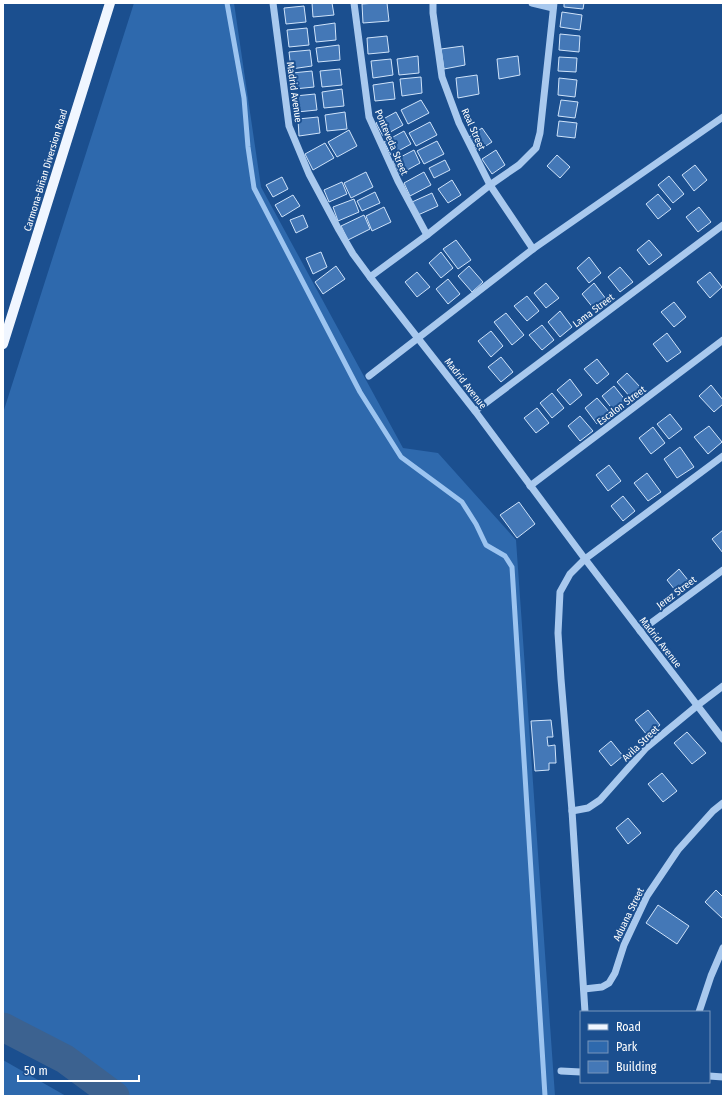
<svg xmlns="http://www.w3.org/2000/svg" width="726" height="1099" font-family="'Fira Sans Condensed',sans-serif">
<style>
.green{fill:#2e69ad}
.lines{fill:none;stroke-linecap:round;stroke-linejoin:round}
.stream{stroke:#9cc4f0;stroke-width:5}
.river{stroke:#3c6290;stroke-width:29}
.building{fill:#4478b7;stroke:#cfe3fa}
.minor{stroke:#a9c9ee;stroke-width:7}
.major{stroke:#f0f6ff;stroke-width:10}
.labels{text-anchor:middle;stroke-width:4;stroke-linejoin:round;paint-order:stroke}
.street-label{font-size:10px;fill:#fff;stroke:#1b4f8f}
</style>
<rect width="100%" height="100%" fill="#1b4f8f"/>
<!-- green -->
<g class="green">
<polygon points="134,3 234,3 261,187 403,448 438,453 516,540 555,1096 126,1096 76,1055 3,1017 3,413"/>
<polygon points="3,1060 66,1096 3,1096"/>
</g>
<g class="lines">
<!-- stream -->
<polyline class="stream" points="227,3 244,98 248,147 254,188 360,392 401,457 462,502 476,524 486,545 505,556 512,567 545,1096"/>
<!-- river -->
<polyline class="river" points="3,1027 65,1059 115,1096"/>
</g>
<!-- building -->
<g class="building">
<polygon points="312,3 332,3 334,15 313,17"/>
<polygon points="376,3 387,3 389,21 363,23 362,4"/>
<polygon points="564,3 584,3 583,9 564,7"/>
<polygon points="304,6 306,22 286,24 284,8"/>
<polygon points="562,12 582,15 580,30 560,27"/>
<polygon points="335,23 336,40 316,42 314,26"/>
<polygon points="307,28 309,45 289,47 287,30"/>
<polygon points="560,34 580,36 579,52 559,50"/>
<polygon points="387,36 389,52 368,54 367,38"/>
<polygon points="339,45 340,60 318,62 316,48"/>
<polygon points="463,46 465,65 444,69 441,49"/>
<polygon points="310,50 312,66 291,69 289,52"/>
<polygon points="418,56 419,73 399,75 397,59"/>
<polygon points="518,56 520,75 499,79 497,59"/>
<polygon points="559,57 577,58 576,72 558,71"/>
<polygon points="391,59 393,75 373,78 371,61"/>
<polygon points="340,69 342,85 322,87 320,71"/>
<polygon points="312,71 314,87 294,89 292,73"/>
<polygon points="477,75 479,94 458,98 456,78"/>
<polygon points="421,77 422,93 402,96 400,79"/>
<polygon points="559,78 577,80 575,97 558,95"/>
<polygon points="393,82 395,99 375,101 373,85"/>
<polygon points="342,89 344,106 324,108 322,92"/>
<polygon points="315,94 317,110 297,112 295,96"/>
<polygon points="421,100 429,113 408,124 401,110"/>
<polygon points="561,100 578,102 575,118 558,116"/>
<polygon points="345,112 347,129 327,131 325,115"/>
<polygon points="396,112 403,125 383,136 376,123"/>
<polygon points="318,117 320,133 299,136 298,119"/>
<polygon points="559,121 577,123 575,138 557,136"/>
<polygon points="430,122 437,135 416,146 409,133"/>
<polygon points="482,128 492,142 478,151 469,137"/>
<polygon points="349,130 357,146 337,157 328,142"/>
<polygon points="404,131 411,144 391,155 384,142"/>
<polygon points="437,141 444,154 424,164 417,151"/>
<polygon points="325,143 334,158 313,170 305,154"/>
<polygon points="414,150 420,163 400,174 393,161"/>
<polygon points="496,150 505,165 492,174 482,159"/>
<polygon points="557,155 570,167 560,178 547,166"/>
<polygon points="445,160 450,170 434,178 429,168"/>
<polygon points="695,165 707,180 694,191 682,175"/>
<polygon points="366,172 373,187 351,198 344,183"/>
<polygon points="424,172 431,185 410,196 404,183"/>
<polygon points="669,176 684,194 673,203 658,185"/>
<polygon points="282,177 288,189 273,197 266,185"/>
<polygon points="452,180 461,195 448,203 438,189"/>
<polygon points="342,182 347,194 329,202 324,190"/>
<polygon points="375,192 380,203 362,211 357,201"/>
<polygon points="432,193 438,206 418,215 412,202"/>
<polygon points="658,194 671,209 658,219 646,204"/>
<polygon points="293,195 300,206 282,217 275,205"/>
<polygon points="354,199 359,212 338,221 333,207"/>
<polygon points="384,207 391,222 372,231 366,216"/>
<polygon points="699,207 711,222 698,232 686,217"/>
<polygon points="303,215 308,227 296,233 290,220"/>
<polygon points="364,215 370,229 348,240 341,226"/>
<polygon points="456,240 471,260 458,269 443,249"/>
<polygon points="649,240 662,255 649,265 637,250"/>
<polygon points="321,252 327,267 313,274 306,258"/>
<polygon points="441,252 453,268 441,278 429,263"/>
<polygon points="589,257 601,273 589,283 577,268"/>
<polygon points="336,266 345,279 323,294 315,282"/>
<polygon points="469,266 483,282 472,292 458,276"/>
<polygon points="620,267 633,282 620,292 608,277"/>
<polygon points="417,272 430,287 417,297 405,282"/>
<polygon points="710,272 722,287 710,298 697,282"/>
<polygon points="448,279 460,294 448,304 436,289"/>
<polygon points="546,283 559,298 546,308 534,293"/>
<polygon points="594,283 606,299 594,309 582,294"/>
<polygon points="527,296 539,311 527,321 514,306"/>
<polygon points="674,302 686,317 674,327 661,312"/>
<polygon points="560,311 572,327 560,337 548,322"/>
<polygon points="506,313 524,335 512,345 494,322"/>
<polygon points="542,325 554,340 542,350 529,335"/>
<polygon points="491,331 503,346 491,357 478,341"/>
<polygon points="667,333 681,352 667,362 653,344"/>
<polygon points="501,357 513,372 501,382 488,367"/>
<polygon points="597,359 609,374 597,384 584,369"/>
<polygon points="627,373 641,388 631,398 617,382"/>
<polygon points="570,379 582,395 570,405 557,390"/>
<polygon points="711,385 723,400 723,404 714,412 699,396"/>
<polygon points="614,386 626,401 614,411 602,396"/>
<polygon points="552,393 564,408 552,418 540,403"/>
<polygon points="597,398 610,413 597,424 585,408"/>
<polygon points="537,408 549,423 536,433 524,418"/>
<polygon points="670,414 682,429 669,439 657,424"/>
<polygon points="580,416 593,431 580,441 568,426"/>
<polygon points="709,426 722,442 708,454 694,437"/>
<polygon points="653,427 665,443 651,454 639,438"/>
<polygon points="680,447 694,467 677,478 664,459"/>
<polygon points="609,465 621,481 608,491 596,475"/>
<polygon points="647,473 661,492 648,501 634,483"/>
<polygon points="623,496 635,511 623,521 611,506"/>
<polygon points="519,502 535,524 517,538 500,515"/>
<polygon points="723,530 723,553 712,539"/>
<polygon points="679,569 692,585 679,595 667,580"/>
<polygon points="648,710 660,725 647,735 635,720"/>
<polygon points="551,720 553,737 547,737 548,746 555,745 556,763 549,763 549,770 535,771 531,721"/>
<polygon points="687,732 706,753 692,764 674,743"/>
<polygon points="611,741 623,756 611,766 599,751"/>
<polygon points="662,773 677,791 663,802 648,784"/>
<polygon points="628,818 641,833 628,844 616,828"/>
<polygon points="716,890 723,897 723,919 705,902"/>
<polygon points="658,905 689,926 677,944 646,923"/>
</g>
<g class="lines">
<!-- minor -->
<g class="minor">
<polyline points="273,3 289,126 309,174 339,230 353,254 370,277 475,411 585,559 723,739"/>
<polyline points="354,3 369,117 398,181 427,235"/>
<polyline points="433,3 433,13 442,77 459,123 490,185 533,249"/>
<polyline points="532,3 553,8"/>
<polyline points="370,277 427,235 490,185 519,165 536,148 540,133 554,3"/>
<polyline points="369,376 533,249 723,117"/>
<polyline points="475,411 723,225"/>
<polyline points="530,486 723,340"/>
<polyline points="640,631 723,570"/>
<polyline points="572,811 588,808 600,800 646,748 698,705 723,686"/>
<polyline points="584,989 602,987 609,983 615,973 624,945 647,896 678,850 713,811 723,803"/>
<polyline points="585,1012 572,811 561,679 558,633 560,592 570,574 585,559 723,456"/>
<polyline points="699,1012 711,976 723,948"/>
<polyline points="561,1071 581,1072"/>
<polyline points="709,1076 723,1077"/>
</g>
<!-- major -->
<polyline class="major" points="3,344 110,3"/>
</g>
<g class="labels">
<!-- street labels -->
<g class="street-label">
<text transform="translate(295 92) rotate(82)" y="4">Madrid Avenue</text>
<text transform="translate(474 129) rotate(66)" y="4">Real Street</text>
<text transform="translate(392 142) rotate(67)" y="4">Ponteveda Street</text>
<text transform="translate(45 170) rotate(-73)" y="4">Carmona-Biñan Diversion Road</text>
<text transform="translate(593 310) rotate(-37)" y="4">Lama Street</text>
<text transform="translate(466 383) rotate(52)" y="4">Madrid Avenue</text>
<text transform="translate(621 405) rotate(-37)" y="4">Escalon Street</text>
<text transform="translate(676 592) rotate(-37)" y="4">Jerez Street</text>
<text transform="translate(661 642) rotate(52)" y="4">Madrid Avenue</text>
<text transform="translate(640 743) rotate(-44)" y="4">Avila Street</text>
<text transform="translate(628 914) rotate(-64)" y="4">Aduana Street</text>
</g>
</g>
<!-- border -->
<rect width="726" height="1099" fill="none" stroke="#ffffff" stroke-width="8"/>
<!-- legend -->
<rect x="580" y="1011" width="130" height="72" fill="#1b4f8f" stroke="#7695bc"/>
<rect x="588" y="1024" width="20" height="6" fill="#f0f6ff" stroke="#7695bc"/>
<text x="616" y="1031" font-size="12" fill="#ffffff">Road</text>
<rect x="588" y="1041" width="20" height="12" fill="#2e69ad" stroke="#7695bc"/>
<text x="616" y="1051" font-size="12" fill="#ffffff">Park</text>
<rect x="588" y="1061" width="20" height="12" fill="#4478b7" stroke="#7695bc"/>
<text x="616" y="1071" font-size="12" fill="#ffffff">Building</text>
<!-- scale -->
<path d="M18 1075v6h121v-6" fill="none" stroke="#ffffff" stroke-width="2"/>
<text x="24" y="1075" font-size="12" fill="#ffffff" stroke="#1b4f8f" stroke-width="3" paint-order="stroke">50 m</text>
</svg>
